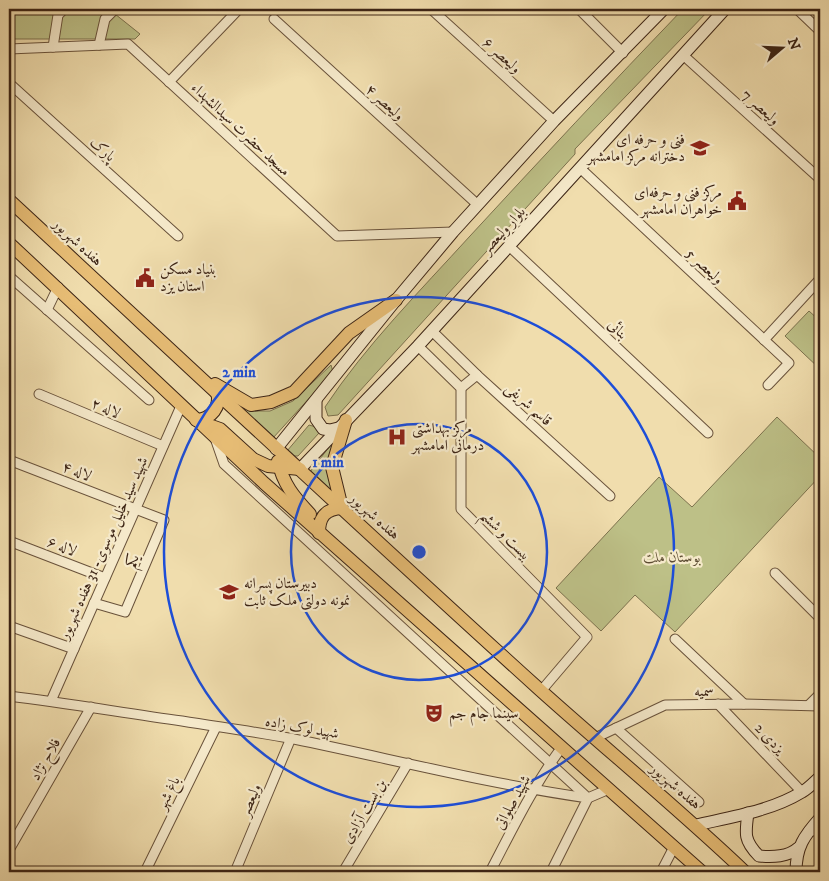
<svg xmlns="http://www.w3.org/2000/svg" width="829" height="881" font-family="'IM FELL DW Pica',Amiri,serif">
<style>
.green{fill:#bdc087;stroke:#7c724e}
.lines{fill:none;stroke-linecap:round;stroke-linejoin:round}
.street-casing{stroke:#69523b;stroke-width:11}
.secondary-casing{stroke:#3c2415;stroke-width:13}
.primary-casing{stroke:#3c2415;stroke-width:14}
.street{stroke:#f5e9ca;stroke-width:9}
.secondary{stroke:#f5e9ca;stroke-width:11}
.primary{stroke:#e8be76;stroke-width:12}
.ring{fill:none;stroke:#1d4ed8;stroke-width:2.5}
.labels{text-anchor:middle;stroke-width:4.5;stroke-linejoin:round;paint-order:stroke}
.street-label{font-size:15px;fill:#3c2415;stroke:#f5e9ca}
.poi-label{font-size:15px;fill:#3c2415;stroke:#f5e9ca;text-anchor:start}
.park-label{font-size:15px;font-style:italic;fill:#5c4b32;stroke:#f5e9ca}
.centre{fill:#1d4ed8;stroke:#f5e9ca;stroke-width:2.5}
.ring-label{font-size:15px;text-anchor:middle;font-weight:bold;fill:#1d4ed8;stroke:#f5e9ca;stroke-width:4.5;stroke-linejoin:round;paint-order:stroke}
</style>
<rect width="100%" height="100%" fill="#f0ddad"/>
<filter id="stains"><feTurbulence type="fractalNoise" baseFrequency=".004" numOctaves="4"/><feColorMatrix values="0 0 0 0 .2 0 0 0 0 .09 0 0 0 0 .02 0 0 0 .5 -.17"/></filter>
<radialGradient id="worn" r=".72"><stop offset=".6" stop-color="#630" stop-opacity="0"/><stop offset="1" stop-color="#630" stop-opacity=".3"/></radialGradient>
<!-- green -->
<g class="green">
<polygon points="9,9 110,9 110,10 140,34 135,39 9,39"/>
<path d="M683 9H710L575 149V154L338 415 328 416 325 407C366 345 420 291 470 236 540 160 611 84 683 9Z"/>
<polygon points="809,311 820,321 820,369 785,336"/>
<polygon points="331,365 333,372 273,438 230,399 250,411 270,411 293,401"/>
<polygon points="777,417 820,458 820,476 675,632 635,595 601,631 556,588 659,477 692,507"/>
<polygon points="309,425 316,427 319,433 298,456 291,456 287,451"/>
<polygon points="336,438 337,497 310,472"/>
</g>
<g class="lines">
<!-- street casing -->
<g class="street-casing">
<g id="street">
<polyline points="431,9 554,121"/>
<polyline points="579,9 623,53"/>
<polyline points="797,9 820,31"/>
<polyline points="274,19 478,205"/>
<polyline points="99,45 105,19 115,9"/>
<polyline points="53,47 58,15 64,9"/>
<polyline points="9,49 128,44 337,236 453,232"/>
<polyline points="683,55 820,179"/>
<polyline points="169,82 239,9"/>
<polyline points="9,83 178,236"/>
<polyline points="580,168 789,363 768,385"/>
<polyline points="509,246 708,433"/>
<polyline points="9,276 149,400"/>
<polyline points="47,310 58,287"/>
<polyline points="432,331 477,375 610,496"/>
<polyline points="764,340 820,279"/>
<polyline points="418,346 461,388 461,509 587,637 541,691"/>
<polyline points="461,388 477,375"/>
<polyline points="39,394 163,446"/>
<polyline points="215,438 224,464 588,798 609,789"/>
<polyline points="9,460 164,520 125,612 94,603"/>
<polyline points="9,541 105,578"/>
<polyline points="775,573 820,618"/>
<polyline points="9,626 74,649"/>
<polyline points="675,639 744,704"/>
<path d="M9 696C67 703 124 713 182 721 219 727 257 732 294 739 392 759 489 784 588 798L551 872"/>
<polyline points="51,701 181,406"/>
<polyline points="718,704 802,792"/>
<polyline points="809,705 820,694"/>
<polyline points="616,728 699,802"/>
<polyline points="595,738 665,705 744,704 820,706"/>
<polyline points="809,830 820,832"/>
<polyline points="9,850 91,707"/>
<polyline points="145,872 216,727"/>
<polyline points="235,872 291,738"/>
<polyline points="343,872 408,763"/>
<path d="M490 872C512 830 533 786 562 747"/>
<polyline points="661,872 674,847"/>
</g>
</g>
<!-- secondary casing -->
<g class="secondary-casing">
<g id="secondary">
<polyline points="316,401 316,419 323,429 330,430 338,428"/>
<polyline points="276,449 396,300 453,232 554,121 664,9"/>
<polyline points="300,469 418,346 725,9"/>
<path d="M748 813C745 834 744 841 759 856 773 857 788 857 798 848"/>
<path d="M696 825C731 817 771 811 802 792 809 788 814 782 820 777"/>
<path d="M796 872C796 847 804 836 820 818"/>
</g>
</g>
<!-- primary casing -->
<g class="primary-casing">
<g id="primary">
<path d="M9 200C185 363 361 528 539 689 608 751 679 809 745 872"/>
<polyline points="9,243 264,483 702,872"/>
<polyline points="215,384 251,405 271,402 294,392 349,333 396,300"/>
<path d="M196 420C212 419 221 407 217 392"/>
<polyline points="203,423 220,429 253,459 268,466 300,469"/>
<path d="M278 461C283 484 294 497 310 514"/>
<path d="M319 533C319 517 325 509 342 508L332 467 346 420"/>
</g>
</g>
<!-- street -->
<use href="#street" class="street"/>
<!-- secondary -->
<use href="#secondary" class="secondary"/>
<!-- primary -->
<use href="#primary" class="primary"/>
</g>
<!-- distance rings -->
<g class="ring">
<circle cx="419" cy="552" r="128"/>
<circle cx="419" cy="552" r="255"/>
</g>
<!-- icons -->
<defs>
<g id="school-bare" transform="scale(1.5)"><path d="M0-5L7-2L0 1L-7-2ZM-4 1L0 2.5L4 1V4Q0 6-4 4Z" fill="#8f2418" stroke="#f5e9ca" stroke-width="2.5" paint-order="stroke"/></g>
<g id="civic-bare" transform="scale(1.5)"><path d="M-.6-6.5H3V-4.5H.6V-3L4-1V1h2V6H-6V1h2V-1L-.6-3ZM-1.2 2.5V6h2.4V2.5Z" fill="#8f2418" stroke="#f5e9ca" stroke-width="2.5" paint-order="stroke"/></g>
<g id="hospital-bare" transform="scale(1.5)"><path d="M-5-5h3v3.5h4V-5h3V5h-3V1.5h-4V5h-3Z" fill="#8f2418" stroke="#f5e9ca" stroke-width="2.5" paint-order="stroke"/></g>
<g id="theatre-bare" transform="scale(1.5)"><path d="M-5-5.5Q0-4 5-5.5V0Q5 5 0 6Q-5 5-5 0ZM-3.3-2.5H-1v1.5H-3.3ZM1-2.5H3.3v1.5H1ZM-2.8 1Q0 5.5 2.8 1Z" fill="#8f2418" stroke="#f5e9ca" stroke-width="2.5" paint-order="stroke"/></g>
</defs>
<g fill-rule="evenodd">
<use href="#school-bare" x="700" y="148"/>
<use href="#civic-bare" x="737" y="201"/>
<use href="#civic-bare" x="145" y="278"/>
<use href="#hospital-bare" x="397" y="437"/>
<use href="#school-bare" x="229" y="592"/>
<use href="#theatre-bare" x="434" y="713"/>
</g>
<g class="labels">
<!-- street labels -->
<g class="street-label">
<text transform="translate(502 55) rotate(42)" y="5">ولیعصر ۶</text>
<text transform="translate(385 102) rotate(42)" y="5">ولیعصر ۴</text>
<text transform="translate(761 107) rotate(42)" y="5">ولیعصر 7</text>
<text transform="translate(241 129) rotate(43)" y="5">مسجد حضرت سیدالشهداء</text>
<text transform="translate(103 149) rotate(42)" y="5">پارک</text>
<text transform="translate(503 230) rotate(-48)" y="5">بلوار ولیعصر</text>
<text transform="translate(78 242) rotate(43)" y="5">هفده شهریور</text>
<text transform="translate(705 266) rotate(43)" y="5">ولیعصر 5</text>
<text transform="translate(618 329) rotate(43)" y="5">بنائی</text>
<text transform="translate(529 404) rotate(42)" y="5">قاسم شریفی</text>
<text transform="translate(106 408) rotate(23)" y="5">لاله ۲</text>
<text transform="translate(77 471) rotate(21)" y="5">لاله ۴</text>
<text transform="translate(375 516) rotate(42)" y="5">هفده شهریور</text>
<text transform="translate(506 535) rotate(45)" y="5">بیست و ششم</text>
<text transform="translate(62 546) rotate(21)" y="5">لاله ۶</text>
<text transform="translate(103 548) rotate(-66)" y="5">شهید سید خلیل موسوی- 31 هفده شهریور</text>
<text transform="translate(132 561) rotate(-67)" y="5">یکم</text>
<text transform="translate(704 691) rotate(-1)" y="5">سمیه</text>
<text transform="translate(302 727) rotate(10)" y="5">شهید لوک زاده</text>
<text transform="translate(770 738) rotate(46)" y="5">یزدی 2</text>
<text transform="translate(45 759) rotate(-60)" y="5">فلاح نژاد</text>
<text transform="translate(676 786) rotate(41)" y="5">هفده شهریور</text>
<text transform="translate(168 793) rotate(-64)" y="5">باغ شهر</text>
<text transform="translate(250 800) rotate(-67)" y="5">ولیعصر</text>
<text transform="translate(512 802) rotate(-61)" y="5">شهید صلواتی</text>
<text transform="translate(364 811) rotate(-59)" y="5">بن بست آزادی</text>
</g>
<!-- poi labels -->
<g class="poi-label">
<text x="685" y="144" text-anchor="end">فنی و حرفه ای<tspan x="685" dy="17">دخترانه مرکز امامشهر</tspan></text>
<text x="722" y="197" text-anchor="end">مرکز فنی و حرفه‌ای<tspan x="722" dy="17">خواهران امامشهر</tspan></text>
<text x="160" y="274">بنیاد مسکن<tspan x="160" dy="17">استان یزد</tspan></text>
<text x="412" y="433">مرکز بهداشتی<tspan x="412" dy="17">درمانی امامشهر</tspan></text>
<text x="244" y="588">دبیرستان پسرانه<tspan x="244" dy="17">نمونه دولتی ملک ثابت</tspan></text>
<text x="449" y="718">سینما جام جم</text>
</g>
<!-- park labels -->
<g class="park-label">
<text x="672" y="562">بوستان ملت</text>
</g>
</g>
<circle cx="419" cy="552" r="8" class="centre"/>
<g class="ring-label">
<text x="239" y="377">2 min</text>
<text x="328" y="467">1 min</text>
</g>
<!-- margin -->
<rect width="829" height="881" fill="none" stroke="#f0ddad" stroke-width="30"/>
<rect x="10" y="10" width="809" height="861" fill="none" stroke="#3c2415" stroke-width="2.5"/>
<rect x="15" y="15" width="799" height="851" fill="none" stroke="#3c2415"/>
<!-- north arrow -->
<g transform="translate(782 48) rotate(71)" stroke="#f5e9ca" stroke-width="4" paint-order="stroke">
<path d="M0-4L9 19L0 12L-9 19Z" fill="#3c2415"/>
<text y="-8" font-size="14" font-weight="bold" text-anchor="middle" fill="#3c2415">N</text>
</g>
<rect width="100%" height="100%" filter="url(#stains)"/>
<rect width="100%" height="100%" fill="url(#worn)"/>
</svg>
